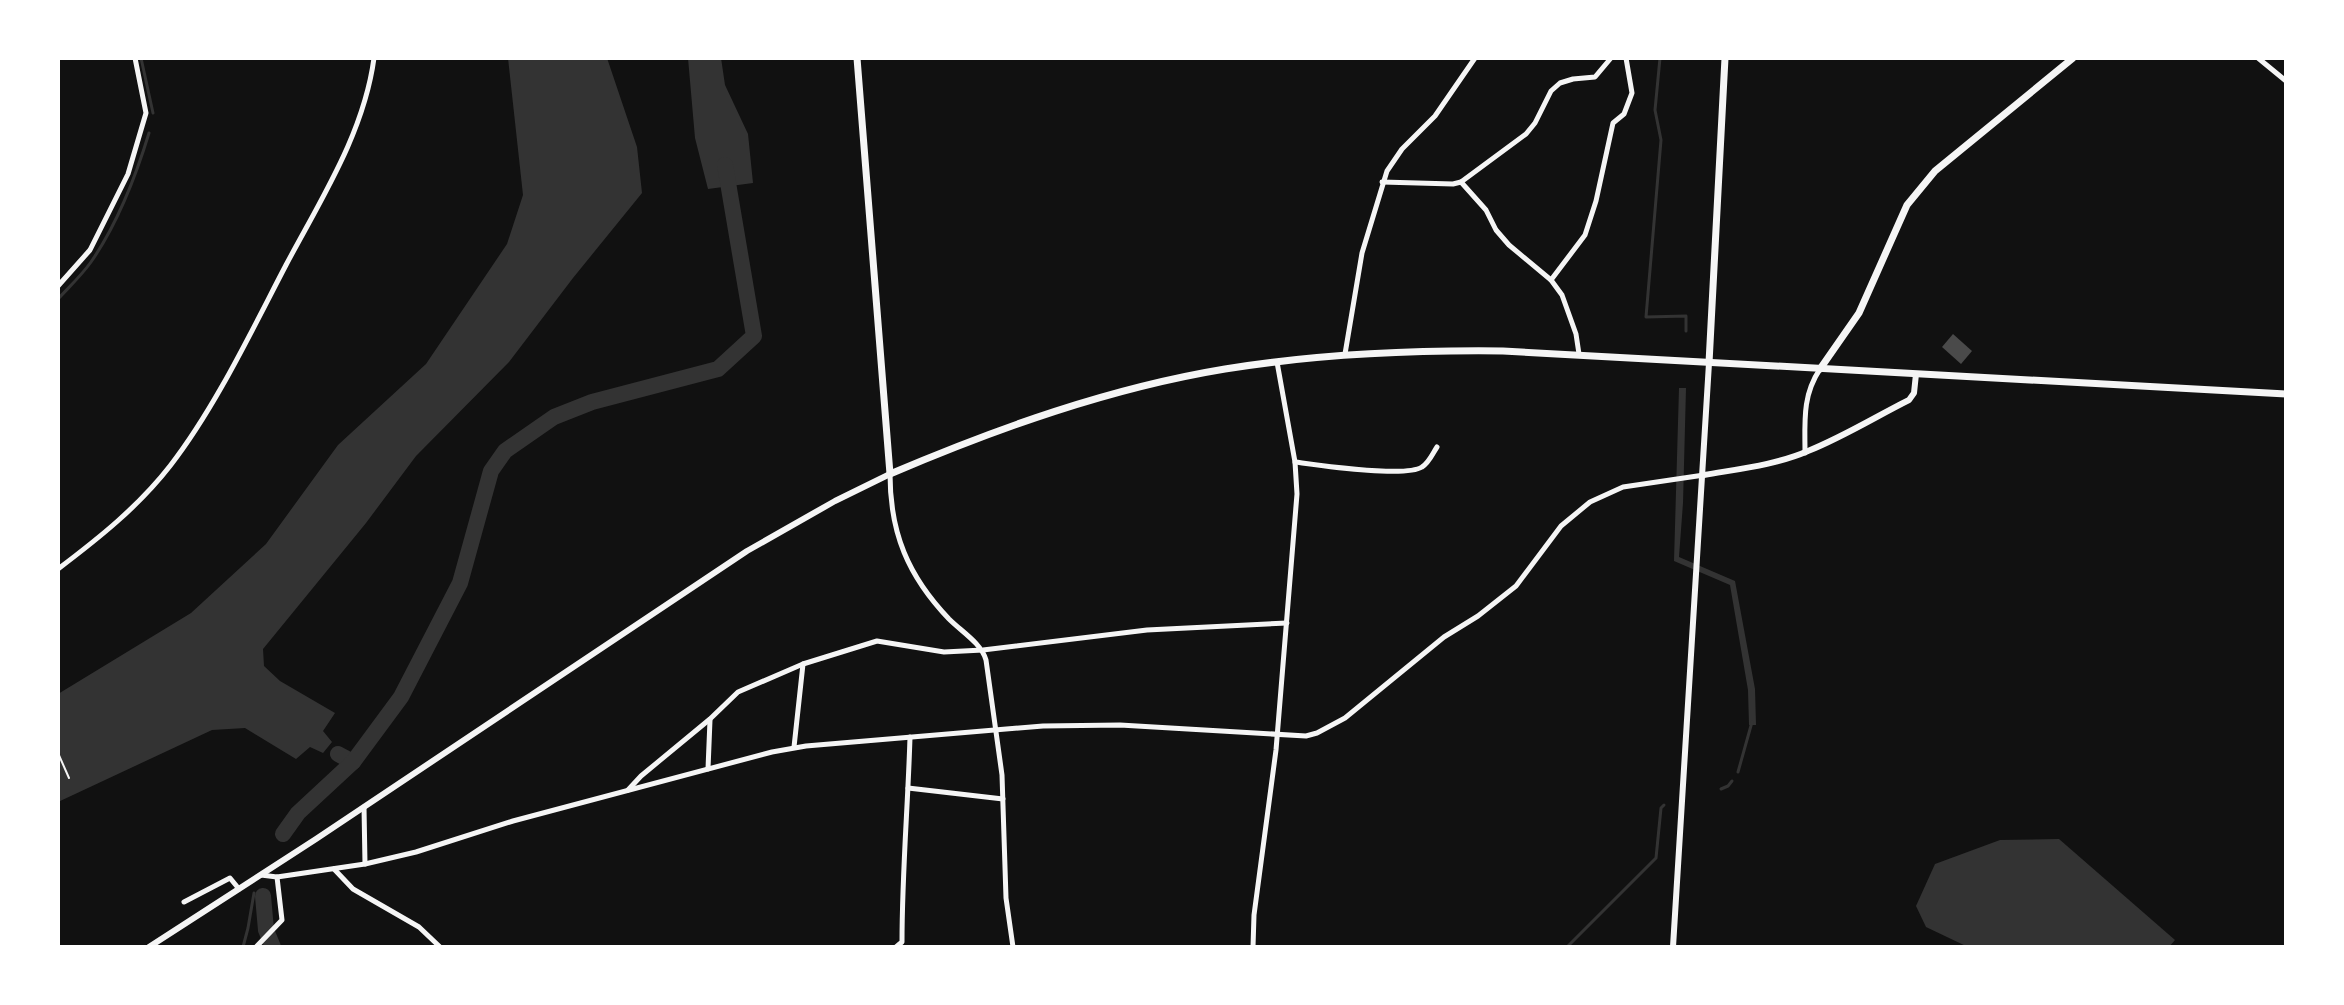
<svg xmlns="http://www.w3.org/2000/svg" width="2344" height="1005" font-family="'DejaVu Sans',sans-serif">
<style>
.water{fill:#333}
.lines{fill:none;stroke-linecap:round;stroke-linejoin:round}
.stream{stroke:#333;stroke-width:3}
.river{stroke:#333;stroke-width:16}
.building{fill:#4a4a4a}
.service{stroke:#f5f5f5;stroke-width:2}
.minor{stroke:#f5f5f5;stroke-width:5}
.tertiary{stroke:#f5f5f5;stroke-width:6}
.secondary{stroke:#f5f5f5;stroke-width:7}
</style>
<rect width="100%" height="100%" fill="#111"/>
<!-- water -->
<g class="water">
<polygon points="508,58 607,58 637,147 642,193 573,278 509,362 416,456 366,523 263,649 264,666 280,681 335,713 323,731 332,742 323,753 310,747 296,759 245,728 212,730 58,802 58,694 191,613 266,544 338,445 426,364 507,244 523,195"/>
<polygon points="688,58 721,58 725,85 748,134 753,183 708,189 695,138"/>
<polygon points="1679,388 1686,388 1683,503 1679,557 1735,581 1755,689 1756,725 1749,725 1748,690 1730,585 1674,561"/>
<polygon points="2059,839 2175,940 2169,947 1968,947 1926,927 1916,906 1935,864 2000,840"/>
</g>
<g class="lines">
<!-- stream -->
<g class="stream">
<polyline points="141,58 153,113"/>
<polyline points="1660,58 1655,110 1661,140 1646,317 1686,316 1686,331"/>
<path d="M58 299C69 287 81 276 91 262 118 223 135 179 149 133"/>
<polyline points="1738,772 1752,722"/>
<polyline points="1721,789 1728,786 1732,781"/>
<polyline points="243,947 248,928 254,893"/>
<polyline points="1567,947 1656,858 1661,808 1664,805"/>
</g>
<!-- river -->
<g class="river">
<polyline points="338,754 353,762"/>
<polyline points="283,834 298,813 353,762 401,697 460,583 491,471 505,451 554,417 592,402 718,369 754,336 725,165"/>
<polyline points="263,896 266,930 273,947"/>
</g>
</g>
<!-- building -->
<polygon class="building" points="1953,334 1972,351 1961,364 1942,347"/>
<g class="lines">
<!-- service -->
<polyline class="service" points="58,753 69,778"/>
<!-- minor -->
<g class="minor">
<polyline points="2258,58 2286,81"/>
<polyline points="1382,182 1453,184 1461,182 1486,210 1496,230 1509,245 1551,280 1562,295 1576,334 1579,354"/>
<polyline points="1461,182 1526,134 1535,123 1551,91 1560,83 1573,79 1595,77 1611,58"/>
<polyline points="1551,280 1585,235 1596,201 1613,123 1624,114 1632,93 1626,58"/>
<polyline points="58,286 90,250 128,174 146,113 135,58"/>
<polyline points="1345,354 1362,253 1387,171 1402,149 1435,116 1475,58"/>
<path d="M1805 453C1805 422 1802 396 1820 369"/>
<path d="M1295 462C1318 465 1405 478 1422 467 1429 463 1433 453 1437 447"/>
<path d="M890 474C890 533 908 576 949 619 962 632 981 643 986 660L1002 775 1006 898 1013 947"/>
<path d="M58 569C99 538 138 507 170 466 215 408 252 330 286 265 321 199 364 133 374 58"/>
<polyline points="794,747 803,664"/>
<polyline points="708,769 710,720"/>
<polyline points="908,788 1003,799"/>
<polyline points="628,790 641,776 710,719 738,692 803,664 877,641 944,652 983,650 1147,630 1287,623"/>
<polyline points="364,807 365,864"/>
<polyline points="334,869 353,889 419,927 440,947"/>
<polyline points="261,875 277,877 365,864 416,852 513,821 772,752 806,746 1043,726 1120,725 1306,736 1317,733 1345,718 1444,637 1478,616 1516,586 1561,526 1590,502 1623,487 1704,475"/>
<polyline points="184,902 230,878 239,889"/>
<polyline points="256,947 282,920 277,877"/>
<path d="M896 947 902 942C902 873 908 805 910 737"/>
<polyline points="1253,947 1254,915 1276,750 1297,494 1295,462 1277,362"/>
</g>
<!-- tertiary -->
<g class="tertiary">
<path d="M1704 475C1738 469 1776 465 1808 451 1843 437 1875 417 1909 400L1914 393 1916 374"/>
<polyline points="149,947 316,839 747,551 835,501 890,474"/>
<polyline points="1673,947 1709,363"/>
</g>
<!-- secondary -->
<g class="secondary">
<path d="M857 58 890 474C998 428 1110 388 1225 369 1318 354 1410 350 1503 351L2286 394"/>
<polyline points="1709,363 1725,58"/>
<polyline points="1820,369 1859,313 1907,205 1935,171 2073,58"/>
</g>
</g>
<!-- border -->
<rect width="2344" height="1005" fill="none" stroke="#ffffff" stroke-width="120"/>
</svg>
